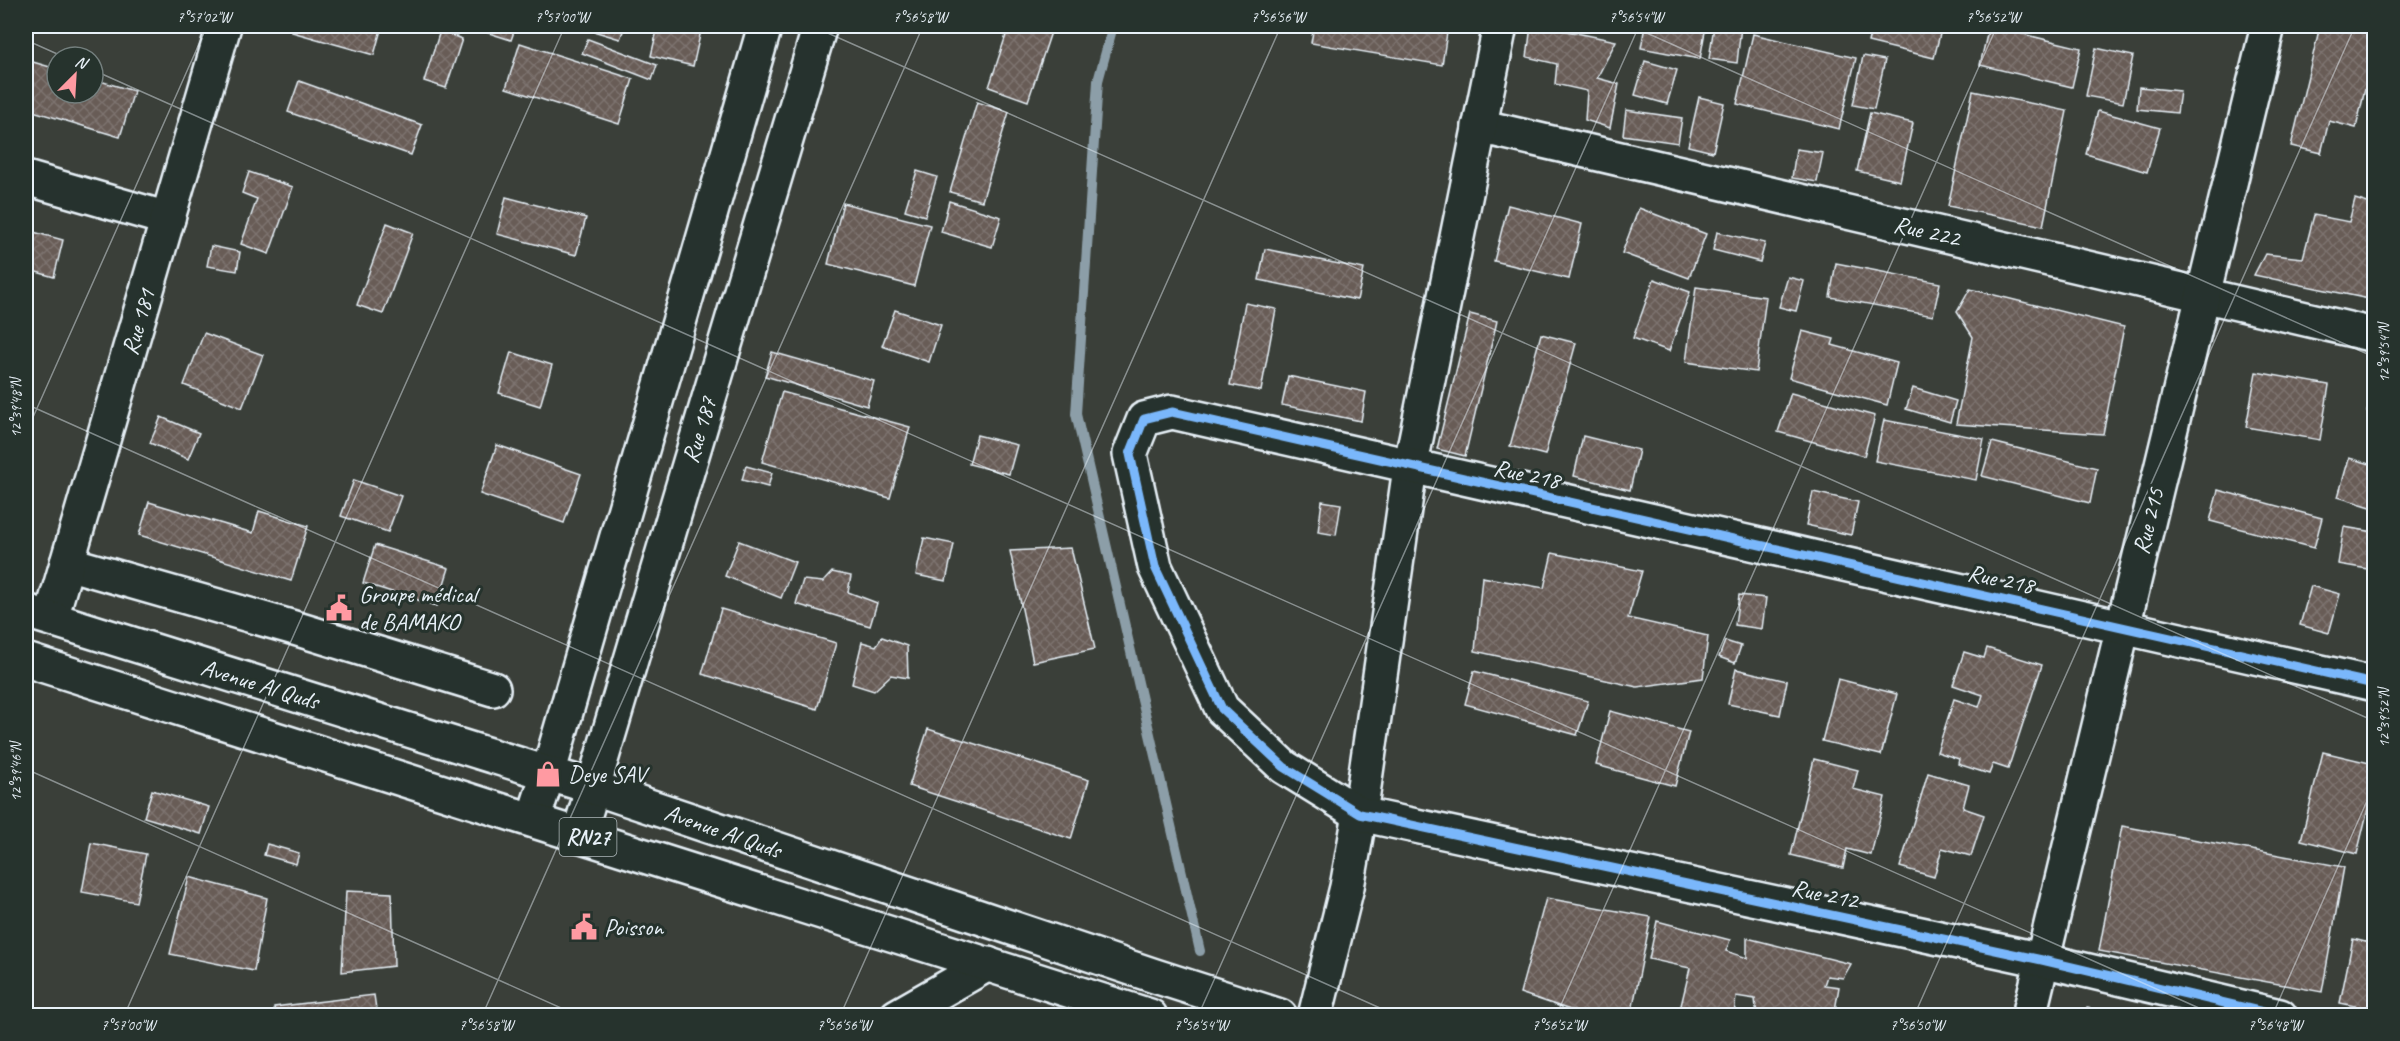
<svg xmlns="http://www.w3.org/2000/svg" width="2400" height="1041" font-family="Caveat,sans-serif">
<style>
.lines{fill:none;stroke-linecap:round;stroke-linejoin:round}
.stream{stroke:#8c9ea8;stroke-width:10}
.building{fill:url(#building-cross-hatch);stroke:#e8f1f8;stroke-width:1.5}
.minor-casing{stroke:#e8f1f8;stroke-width:38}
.major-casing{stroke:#e8f1f8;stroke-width:38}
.minor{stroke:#26332d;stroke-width:33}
.major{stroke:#26332d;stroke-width:33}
.cycleway-casing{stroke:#26332d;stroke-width:13}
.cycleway{stroke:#7ab7fb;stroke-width:9}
.ticks{fill:none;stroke:#e8f1f8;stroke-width:1.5;stroke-opacity:0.45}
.labels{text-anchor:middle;stroke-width:6;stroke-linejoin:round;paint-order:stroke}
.shield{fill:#26332d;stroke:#aeb8bb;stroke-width:1.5}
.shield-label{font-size:22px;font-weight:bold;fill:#e8f1f8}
.street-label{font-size:24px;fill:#e8f1f8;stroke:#26332d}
.poi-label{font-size:24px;fill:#e8f1f8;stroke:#26332d;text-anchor:start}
.neatline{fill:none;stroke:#e8f1f8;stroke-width:2}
.ticks-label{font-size:15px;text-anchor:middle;fill:#e8f1f8}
</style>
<defs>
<pattern id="building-cross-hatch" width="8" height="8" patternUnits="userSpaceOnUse" patternTransform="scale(1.5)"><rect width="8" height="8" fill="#675b56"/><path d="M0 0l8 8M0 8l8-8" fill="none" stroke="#7d736f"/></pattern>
</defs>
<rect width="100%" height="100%" fill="#3a3f39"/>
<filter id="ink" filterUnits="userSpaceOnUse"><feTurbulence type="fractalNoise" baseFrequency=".0167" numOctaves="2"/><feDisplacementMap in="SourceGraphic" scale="12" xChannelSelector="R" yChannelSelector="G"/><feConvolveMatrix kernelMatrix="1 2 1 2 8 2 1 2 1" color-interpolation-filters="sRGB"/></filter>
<g filter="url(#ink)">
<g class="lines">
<!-- stream -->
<polyline class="stream" points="1113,26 1098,81 1076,414 1200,951"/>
</g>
<!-- building -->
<g class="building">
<polygon points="294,26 382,26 374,55 292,32"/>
<polygon points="467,26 516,26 511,40"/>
<polygon points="577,26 625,26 620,39"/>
<polygon points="658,26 702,26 693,66 651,56"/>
<polygon points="1009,26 1053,26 1028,101 989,87"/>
<polygon points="1314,26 1448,26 1442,65 1311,43"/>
<polygon points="1531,26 1542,26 1616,41 1597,78 1619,84 1610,128 1585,120 1587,91 1555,84 1557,64 1527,57"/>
<polygon points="1645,26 1706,26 1700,59 1641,48"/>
<polygon points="1714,26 1741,26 1737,63 1709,59"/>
<polygon points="1872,26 1942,26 1934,58 1868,42"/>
<polygon points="1989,26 2081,48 2072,87 1980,65"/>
<polygon points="2320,26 2374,26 2374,73 2369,72 2356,128 2329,121 2321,153 2291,146"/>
<polygon points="440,31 462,39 446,88 424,81"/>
<polygon points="1753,34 1856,58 1839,129 1737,104"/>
<polygon points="588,39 657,65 652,80 582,53"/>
<polygon points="520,43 633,79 619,124 506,88"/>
<polygon points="2096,48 2133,56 2123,103 2086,96"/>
<polygon points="1863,56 1885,60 1874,109 1853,105"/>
<polygon points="26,60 57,69 57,93 93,93 93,79 134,91 120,137 26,109"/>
<polygon points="1645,61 1677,70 1667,104 1635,95"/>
<polygon points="299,81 422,125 411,155 288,112"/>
<polygon points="2139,87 2180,91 2177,113 2137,109"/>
<polygon points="1973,91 2067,111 2043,226 1948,206"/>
<polygon points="1699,97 1724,103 1713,152 1688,146"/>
<polygon points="977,102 1009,112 982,201 950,192"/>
<polygon points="1626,110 1682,118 1678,143 1623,135"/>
<polygon points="2098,111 2160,128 2147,172 2086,154"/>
<polygon points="1870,113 1913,123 1900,181 1857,171"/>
<polygon points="1796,149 1823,153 1817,182 1792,178"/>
<polygon points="917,171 937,177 925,216 905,210"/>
<polygon points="249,172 293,187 269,254 241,244 257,199 242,193"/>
<polygon points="506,197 586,218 576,255 497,234"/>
<polygon points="2355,199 2374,205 2372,243 2374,243 2374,300 2254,275 2265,254 2303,258 2314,215 2349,222"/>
<polygon points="949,201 1001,217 992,247 941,232"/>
<polygon points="843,203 930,225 914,286 828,264"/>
<polygon points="1508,205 1582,224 1569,279 1494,261"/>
<polygon points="1639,208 1706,234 1689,278 1622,253"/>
<polygon points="387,223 413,233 383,314 357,305"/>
<polygon points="26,230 63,240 54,277 26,269"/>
<polygon points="1717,232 1765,243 1760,262 1713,250"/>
<polygon points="211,246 240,252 237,271 207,266"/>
<polygon points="1265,249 1364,269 1357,300 1259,280"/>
<polygon points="1836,263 1940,283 1933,316 1830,297"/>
<polygon points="1788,277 1804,281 1796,311 1779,307"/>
<polygon points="1654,279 1690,292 1669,351 1633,338"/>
<polygon points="1696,287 1766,297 1756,372 1686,362"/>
<polygon points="1970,289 2124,327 2103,434 1956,424 1973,337 1957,312"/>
<polygon points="1245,303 1276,309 1261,391 1230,385"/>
<polygon points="895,310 941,325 929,362 882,346"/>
<polygon points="1470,314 1497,321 1465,456 1437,449"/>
<polygon points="1802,331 1834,339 1832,345 1897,363 1887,405 1789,378"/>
<polygon points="204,333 263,355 242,408 184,385"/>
<polygon points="1541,334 1576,343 1545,455 1510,446"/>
<polygon points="511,352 552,365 540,406 499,393"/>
<polygon points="772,352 874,381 867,406 765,376"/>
<polygon points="2256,372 2329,385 2320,440 2246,427"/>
<polygon points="1288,376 1366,392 1361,421 1282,405"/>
<polygon points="2374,383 2374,414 2367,412"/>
<polygon points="1913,388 1956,401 1950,422 1906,409"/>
<polygon points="782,392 910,427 890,498 762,462"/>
<polygon points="1791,393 1875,416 1864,456 1778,432"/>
<polygon points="161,417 199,433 188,459 150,443"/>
<polygon points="1884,420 1984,439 1976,480 1875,461"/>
<polygon points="977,435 1017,445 1009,474 969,464"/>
<polygon points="1583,436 1639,450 1630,490 1574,476"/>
<polygon points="1992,442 2097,468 2090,503 1982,476"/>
<polygon points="497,445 581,474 564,523 480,494"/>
<polygon points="2349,458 2374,465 2374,508 2338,497"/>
<polygon points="746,466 772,473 768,487 742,480"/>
<polygon points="354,480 401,496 388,532 341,516"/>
<polygon points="2218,490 2322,518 2314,548 2210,521"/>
<polygon points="1813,492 1858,502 1851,535 1806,525"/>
<polygon points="1322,501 1341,504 1336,535 1318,532"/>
<polygon points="149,502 253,533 259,511 308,526 291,581 139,535"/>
<polygon points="2344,527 2374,532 2374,570 2338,564"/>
<polygon points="924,538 954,544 946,581 916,575"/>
<polygon points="739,541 795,562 781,598 725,576"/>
<polygon points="375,545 449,568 437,606 363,583"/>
<polygon points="1071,548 1095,649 1033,662 1010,551"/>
<polygon points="1552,553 1642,571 1628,618 1708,636 1703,678 1637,687 1475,651 1482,577 1544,588"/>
<polygon points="832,572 851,576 848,592 877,603 870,626 796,604 803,580 823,582"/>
<polygon points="2311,586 2340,594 2329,633 2300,625"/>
<polygon points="1739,595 1766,598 1762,629 1735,625"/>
<polygon points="721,609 836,643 817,709 702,674"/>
<polygon points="882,637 907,646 908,678 891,675 874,691 852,684 862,642 876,646"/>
<polygon points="1725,641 1741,646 1735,663 1719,657"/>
<polygon points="1987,648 2042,665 2008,769 1993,764 1989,774 1958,764 1959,759 1937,752 1954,699 1979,707 1983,695 1953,685 1964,652 1984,658"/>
<polygon points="1736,669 1787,681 1780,715 1728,704"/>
<polygon points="1474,671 1588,701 1577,735 1465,704"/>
<polygon points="1838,679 1897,694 1881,755 1822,741"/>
<polygon points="1610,711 1689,732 1675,786 1596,765"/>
<polygon points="928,729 1089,780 1071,839 909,786"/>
<polygon points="2323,752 2374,764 2374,784 2357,854 2301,840"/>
<polygon points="1814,759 1858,770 1853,789 1885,797 1871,855 1847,849 1843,868 1791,855"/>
<polygon points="1928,773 1969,785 1963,808 1984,815 1971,856 1942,848 1934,877 1900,867"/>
<polygon points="152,790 209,807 201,834 144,817"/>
<polygon points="2122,826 2344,867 2322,992 2099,951"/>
<polygon points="91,843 146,854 136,902 82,892"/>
<polygon points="267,844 299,853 296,864 264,855"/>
<polygon points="189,877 267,898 254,971 170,954"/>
<polygon points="346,891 392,893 394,966 342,972"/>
<polygon points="1546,898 1651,917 1631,1016 1588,1016 1520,993"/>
<polygon points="1657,921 1730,940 1726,951 1747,958 1747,938 1851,964 1843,978 1827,976 1824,985 1839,987 1834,1016 1757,1016 1755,999 1736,996 1734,1016 1711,1009 1708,1016 1679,1014 1690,968 1649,959"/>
<polygon points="2353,939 2374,944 2374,1010 2340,1003"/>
<polygon points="374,995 377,1016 275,1016 274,1007"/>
<polygon points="2087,1008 2128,1016 2085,1016"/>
<polygon points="164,1012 207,1016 164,1016"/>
</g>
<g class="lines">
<!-- minor casing -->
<g class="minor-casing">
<g id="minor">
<polyline points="1479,126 2374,335"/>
<polyline points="26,178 168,219"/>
<polyline points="67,563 291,627 493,689"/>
<polyline points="51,618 224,26"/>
<polyline points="533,820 548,774 765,26"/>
<polyline points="579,834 820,26"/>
<polyline points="897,1016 988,964"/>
<polyline points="1315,1016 1347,887 1360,814 1410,468 1500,26"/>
<polyline points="2029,1016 2268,26"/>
<path d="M2280 1016 2042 960 1360 814 1284 767 1222 709 1155 567 1130 454 1144 419 1172 412C1572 506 1974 591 2374 684"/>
</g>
</g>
<!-- major casing -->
<g class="major-casing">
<g id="major">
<polyline points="26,611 592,787 1155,976 1280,1016"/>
<polyline points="26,660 1150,1016"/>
</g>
</g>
<!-- minor -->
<use href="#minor" class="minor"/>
<!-- major -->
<use href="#major" class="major"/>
<!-- cycleway casing -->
<g class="cycleway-casing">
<path id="cycleway" d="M2280 1016 2042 960 1360 814 1284 767 1222 709 1155 567 1130 454 1144 419 1172 412C1572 506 1974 591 2374 684"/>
</g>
<!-- cycleway -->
<use href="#cycleway" class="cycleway"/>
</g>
</g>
<!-- ticks -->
<path class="ticks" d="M812 26 2374 721M1631 26 2374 357M26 40 64 57M93 70 2217 1016M26 404 1398 1016M26 433 207 26M26 769 579 1016M124 1016 565 26M482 1016 923 26M840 1016 1281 26M1198 1016 1639 26M1556 1016 1997 26M1914 1016 2355 26M2272 1016 2374 785"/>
<!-- icons -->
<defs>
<g id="civic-bare" transform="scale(2.07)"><path d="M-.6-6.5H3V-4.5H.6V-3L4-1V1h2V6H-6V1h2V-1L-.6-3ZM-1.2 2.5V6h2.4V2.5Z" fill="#ff9aa2" stroke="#26332d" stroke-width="2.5" paint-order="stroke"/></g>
<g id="shop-bare" transform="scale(2.07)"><path d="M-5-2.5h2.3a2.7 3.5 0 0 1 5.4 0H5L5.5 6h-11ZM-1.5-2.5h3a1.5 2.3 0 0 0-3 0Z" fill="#ff9aa2" stroke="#26332d" stroke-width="2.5" paint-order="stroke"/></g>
</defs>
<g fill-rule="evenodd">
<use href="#civic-bare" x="339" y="608"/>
<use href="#shop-bare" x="548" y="774"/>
<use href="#civic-bare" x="584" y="927"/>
</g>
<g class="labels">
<!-- shield labels -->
<rect class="shield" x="559.5" y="818" width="57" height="38" rx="4.5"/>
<g class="shield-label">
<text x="588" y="845">RN27</text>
</g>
<!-- street labels -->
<g class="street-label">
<text transform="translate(1927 231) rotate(13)" y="8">Rue 222</text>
<text transform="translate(138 322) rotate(-74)" y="8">Rue 181</text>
<text transform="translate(699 430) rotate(-73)" y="8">Rue 187</text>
<text transform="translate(1527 474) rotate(12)" y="8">Rue 218</text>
<text transform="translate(2148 521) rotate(-76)" y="8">Rue 215</text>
<text transform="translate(2001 579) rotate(12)" y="8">Rue 218</text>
<text transform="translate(260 684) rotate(17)" y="8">Avenue Al Quds</text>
<text transform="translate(723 831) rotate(19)" y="8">Avenue Al Quds</text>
<text transform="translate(1825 894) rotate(12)" y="8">Rue 212</text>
</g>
<!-- poi labels -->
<g class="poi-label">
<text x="359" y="602">Groupe médical<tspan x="359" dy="28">de BAMAKO</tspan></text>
<text x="568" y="782">Deye SAV</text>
<text x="604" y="935">Poisson</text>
</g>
</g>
<!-- margin -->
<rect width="2400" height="1041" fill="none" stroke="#26332d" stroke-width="66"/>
<!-- north arrow -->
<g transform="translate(75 75) rotate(24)"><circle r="28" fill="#26332d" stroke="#747f7e" stroke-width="1.5"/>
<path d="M0-4.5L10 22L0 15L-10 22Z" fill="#ff9aa2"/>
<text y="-9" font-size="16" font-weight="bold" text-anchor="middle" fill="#e8f1f8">N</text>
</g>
<rect x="33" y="33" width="2334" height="975" class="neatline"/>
<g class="ticks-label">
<text x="204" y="22">7°57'02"W</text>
<text x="562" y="22">7°57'00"W</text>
<text x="920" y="22">7°56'58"W</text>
<text x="1278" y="22">7°56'56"W</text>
<text x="1636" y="22">7°56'54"W</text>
<text x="1993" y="22">7°56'52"W</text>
<text transform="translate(2384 353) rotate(-90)" y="5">12°39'54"N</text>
<text transform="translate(16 408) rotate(-90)" y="5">12°39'48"N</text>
<text transform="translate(2384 718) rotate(-90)" y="5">12°39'52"N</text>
<text transform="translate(16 772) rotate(-90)" y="5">12°39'46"N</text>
<text x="128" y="1030">7°57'00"W</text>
<text x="486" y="1030">7°56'58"W</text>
<text x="844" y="1030">7°56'56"W</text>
<text x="1201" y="1030">7°56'54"W</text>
<text x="1559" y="1030">7°56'52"W</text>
<text x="1917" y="1030">7°56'50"W</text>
<text x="2275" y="1030">7°56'48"W</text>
</g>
</svg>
